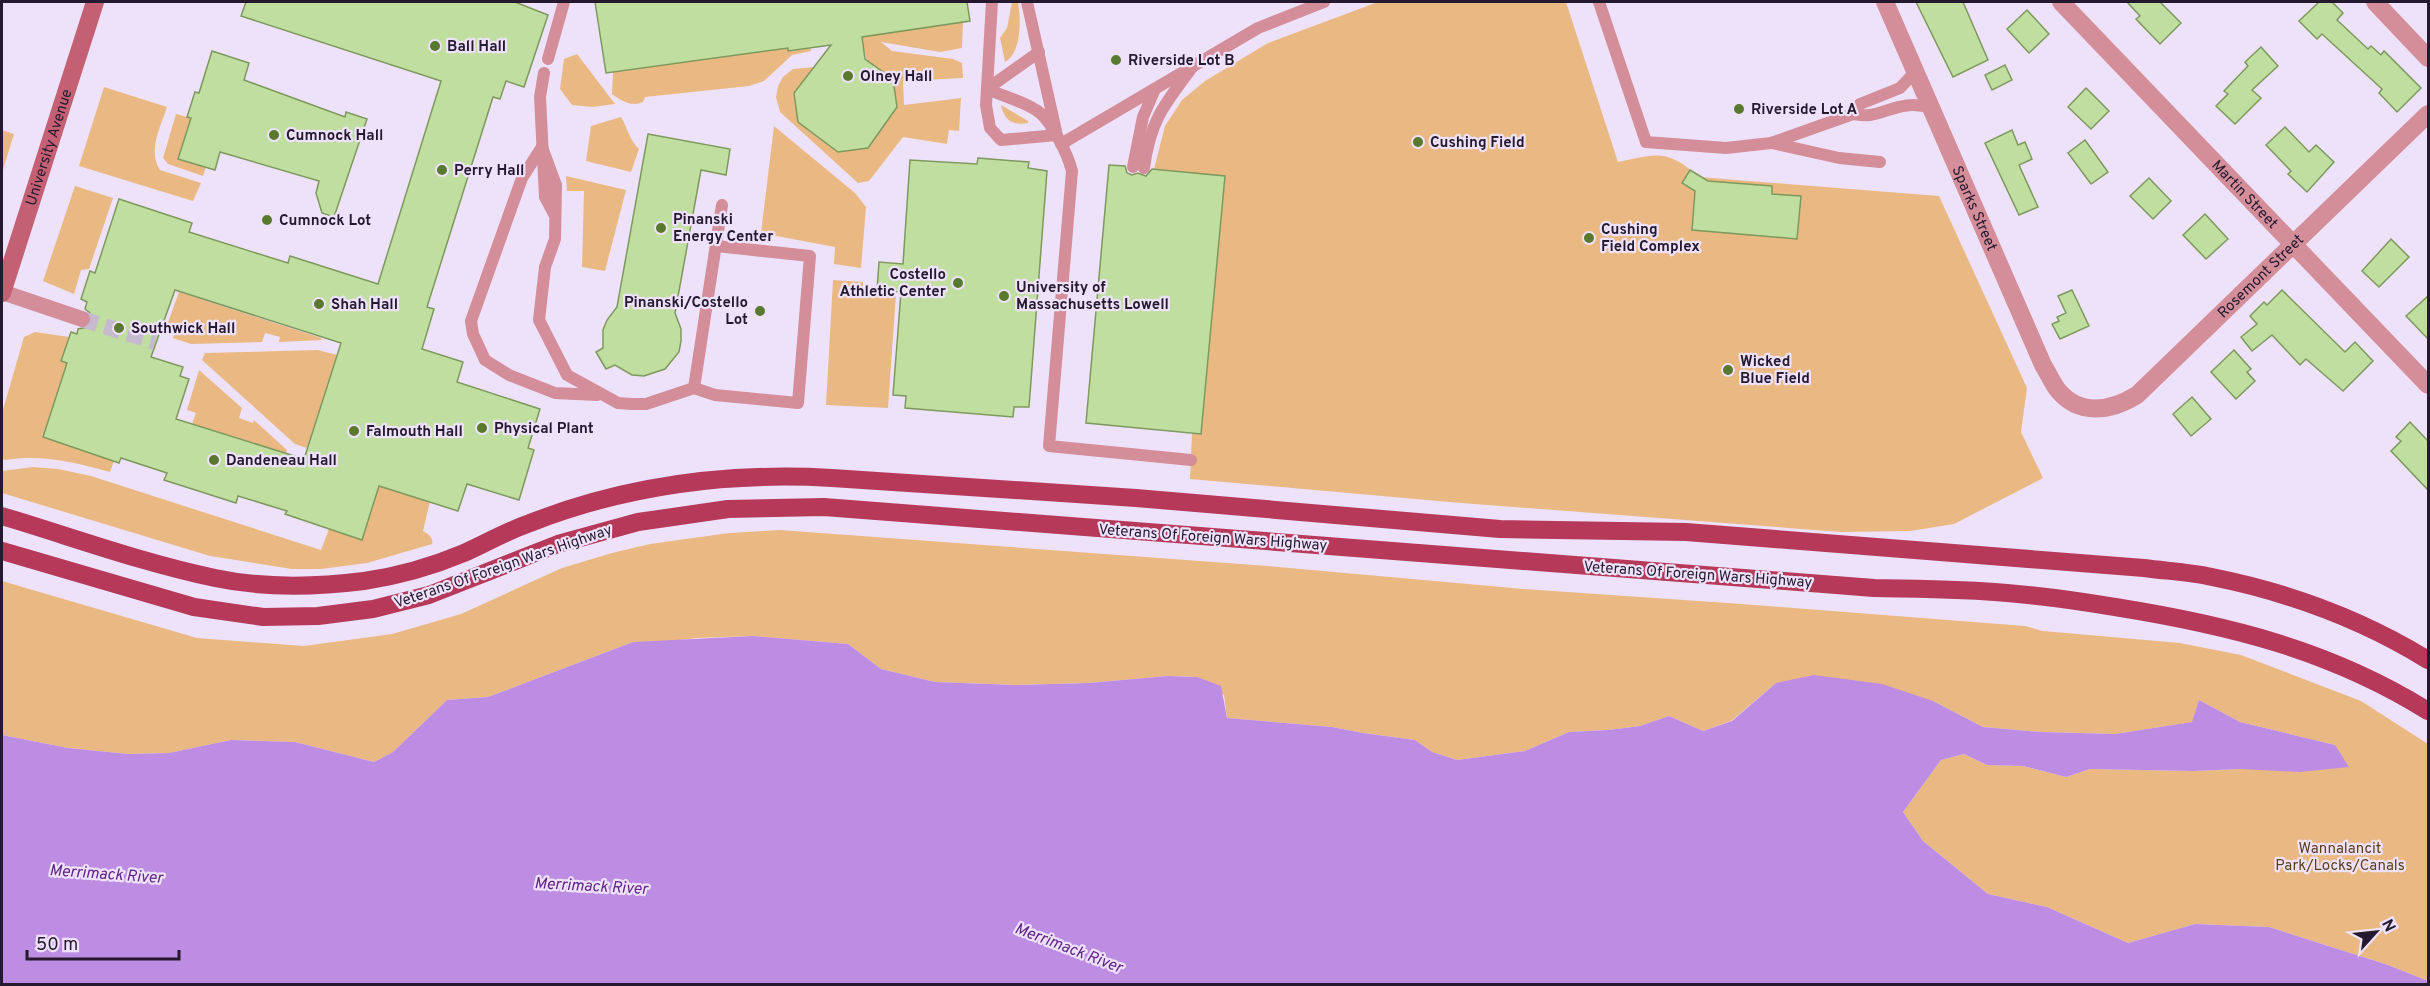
<svg xmlns="http://www.w3.org/2000/svg" width="2430" height="986" font-family="Overpass,sans-serif">
<style>
.green{fill:#eab983}
.water{fill:#bc8de3}
.building{fill:#c0de9f;stroke:#7e995e;stroke-width:1.5;fill-rule:evenodd}
.lines{fill:none;stroke-linecap:round;stroke-linejoin:round}
.pedestrian-tunnel{stroke:#c6bad1;stroke-width:16;stroke-dasharray:16 8;stroke-linecap:butt}
.service{stroke:#d48e9a;stroke-width:12}
.pedestrian{stroke:#d48e9a;stroke-width:16}
.minor{stroke:#d48e9a;stroke-width:18}
.tertiary{stroke:#d48e9a;stroke-width:18}
.secondary{stroke:#c46074;stroke-width:18}
.primary{stroke:#b6395a;stroke-width:18}
.poi-dot{fill:#59792f;stroke:#eee2fa;stroke-width:2}
.labels{text-anchor:middle;stroke-width:4.5;stroke-linejoin:round;paint-order:stroke}
.poi-label{font-size:15px;font-weight:bold;fill:#25192f;stroke:#eee2fa;text-anchor:start}
.street-label{font-size:15px;fill:#25192f;stroke:#eee2fa}
.park-label{font-size:15px;fill:#5b3e1b;stroke:#eee2fa}
.water-label{font-size:16px;font-style:italic;fill:#602388;stroke:#eee2fa}
</style>
<rect width="100%" height="100%" fill="#eee2fa"/>
<!-- green -->
<g class="green">
<path d="M1012 2H1018C1021 18 1022 53 1005 62L1000 38 1007 28Z"/>
<path d="M1378 2H1566L1618 162C1656 154 1667 148 1699 177L1939 196 2027 388 2021 432 2043 478 1954 524 1910 531 1841 532 1449 502 1190 479 1192 433 1201 434 1225 176 1154 169 1165 126 1182 100 1205 81 1268 43Z"/>
<polygon points="963,22 962,48 940,52 881,42 892,51 953,59 962,63 963,78 903,81 904,105 961,98 959,131 949,130 947,144 903,137 869,181 858,183 780,112 776,97 778,86 783,77 793,69 814,67 794,93 798,122 838,152 868,148 897,106 893,79 867,61 861,37"/>
<path d="M810 44 811 51 792 55 764 81 749 86 645 97 643 102C630 107 622 101 612 94L613 72Z"/>
<polygon points="577,54 615,104 592,107 572,105 560,89 564,59"/>
<path d="M104 87 167 107C160 128 148 150 160 170L201 183 193 201 79 166Z"/>
<path d="M1001 105 1028 121V123C1014 126 1004 121 1001 105Z"/>
<polygon points="176,114 191,118 178,158 206,167 203,176 168,164 163,158"/>
<path d="M621 117C627 127 630 141 639 149L631 172 586 161 591 126Z"/>
<polygon points="774,126 855,193 866,207 861,268 834,264 835,247 761,233"/>
<polygon points="2,130 14,134 2,173"/>
<polygon points="566,176 626,190 605,271 582,267 584,191 567,191"/>
<polygon points="75,186 113,198 89,269 81,270 74,294 43,281"/>
<polygon points="833,280 863,282 863,290 896,294 888,408 826,405"/>
<polygon points="179,292 321,338 322,340 279,342 280,337 265,333 262,342 191,344 173,338 175,331 166,328"/>
<path d="M35 332 69 337 61 360 67 363 114 461 110 472C74 462 42 454 5 460L2 459V413L24 337Z"/>
<polygon points="318,350 337,355 307,448 295,444 202,360 205,353"/>
<polygon points="199,370 242,408 239,418 253,423 254,420 287,450 286,454 192,424 196,413 187,410"/>
<path d="M33 467 58 469 91 476 321 550 329 529 362 539 379 485 430 501 423 531C428 534 434 538 432 544L367 563 321 569H292L210 556 2 493V471Z"/>
<polygon points="780,530 1268,566 1524,589 1742,604 2025,626 2043,631 2180,643 2241,655 2361,701 2428,744 2428,981 2388,965 2269,927 2195,924 2128,943 2047,907 1988,894 1923,841 1903,812 1941,760 1964,754 1987,765 2023,766 2066,777 2090,769 2193,771 2241,769 2335,745 2240,722 2199,700 2193,722 2115,734 2041,732 1983,727 1933,701 1776,683 1731,721 1703,731 1669,716 1640,726 1608,730 1569,732 1525,751 1457,760 1432,752 1415,740 1363,733 1332,727 1227,718 1224,695 1197,677 1168,676 1088,683 1015,685 935,682 881,669 848,644 753,636 697,638 655,643 633,642 488,697 447,700 393,752 374,762 295,742 231,740 169,753 128,754 68,748 2,735 2,581 197,638 304,646 392,634 461,614 562,568 612,553 650,544 729,533"/>
</g>
<!-- water -->
<polygon class="water" points="753,636 848,644 881,669 935,682 1015,685 1088,683 1168,676 1197,677 1221,686 1227,718 1332,727 1363,733 1415,740 1432,752 1457,760 1525,751 1569,732 1608,730 1640,726 1669,716 1703,731 1732,721 1776,683 1814,675 1882,684 1933,701 1983,727 2041,732 2115,734 2192,722 2199,700 2240,722 2335,745 2349,767 2300,772 2241,769 2193,771 2090,769 2066,777 2023,766 1987,765 1964,754 1941,760 1903,812 1923,841 1988,894 2047,907 2128,943 2195,924 2269,927 2388,965 2428,981 2428,984 2,984 2,735 68,748 128,754 169,753 231,740 295,742 374,762 393,752 447,700 488,697 633,642"/>
<!-- building -->
<g class="building">
<path d="M246 2H515L548 15 524 87 506 81 500 99 493 97 427 307 434 309 422 349 463 362 457 382 540 409 528 448 534 450 519 500 467 484 458 511 379 486 362 540 285 514 287 511 238 496 236 503 164 480 167 473 121 458 119 463 43 437 67 363 61 361 71 332 77 334 78 329 88 327 92 322 90 313 85 309 87 302 81 299 90 271 95 273 119 199 192 223 189 232 288 263 290 256 378 284 441 81 241 16ZM175 290 341 343 304 459 176 419 189 379 180 376 183 367 151 357Z"/>
<polygon points="595,2 967,2 970,21 862,37 865,59 893,79 897,107 868,148 838,152 798,122 794,93 831,45 788,51 788,48 606,73"/>
<polygon points="1916,2 1963,2 1988,60 1953,77"/>
<polygon points="2127,2 2160,2 2181,23 2160,44 2136,19 2140,16"/>
<polygon points="2319,2 2332,2 2343,13 2337,20 2368,49 2371,46 2381,55 2384,51 2421,88 2397,112 2379,93 2382,89 2322,34 2317,39 2299,21"/>
<polygon points="2027,10 2049,34 2029,53 2007,29"/>
<polygon points="2261,47 2278,66 2252,90 2261,98 2235,124 2216,106 2228,94 2224,91 2248,66 2245,62"/>
<polygon points="212,51 249,63 244,80 345,117 346,112 367,119 334,217 322,213 316,193 319,181 220,152 215,170 178,159 191,118 187,117 195,92 199,93"/>
<polygon points="2005,65 2012,80 1992,90 1985,75"/>
<polygon points="2086,88 2109,111 2091,129 2068,107"/>
<polygon points="2285,127 2309,152 2316,145 2334,162 2307,192 2288,174 2291,171 2266,145"/>
<polygon points="2012,130 2018,145 2025,142 2032,159 2019,165 2038,207 2019,215 1985,143"/>
<polygon points="648,134 730,149 726,175 701,170 675,313 681,329 681,341 679,352 665,369 644,376 632,375 615,365 606,369 596,352 603,348 603,330 607,320 617,307"/>
<polygon points="2085,140 2108,172 2091,184 2068,153"/>
<polygon points="978,158 1029,162 1028,168 1047,171 1029,407 1014,407 1013,417 905,408 906,396 893,395 901,292 877,290 879,262 903,264 910,160 977,164"/>
<polygon points="1109,165 1125,166 1127,173 1132,175 1138,173 1146,176 1152,169 1225,176 1201,434 1086,423"/>
<polygon points="1690,170 1708,181 1772,186 1772,194 1801,196 1797,239 1692,230 1695,191 1682,183"/>
<polygon points="2149,178 2171,201 2153,219 2130,196"/>
<polygon points="2205,214 2228,239 2206,259 2183,235"/>
<polygon points="2391,239 2409,257 2379,287 2362,271"/>
<polygon points="2072,290 2089,326 2060,339 2052,324 2059,321 2057,317 2066,313 2058,296"/>
<polygon points="2282,290 2345,352 2355,342 2373,361 2343,391 2306,359 2300,365 2272,335 2252,351 2241,337 2257,324 2250,316 2264,302 2267,305"/>
<polygon points="2428,296 2428,339 2406,316"/>
<polygon points="2234,350 2251,369 2247,372 2255,381 2236,399 2211,372"/>
<polygon points="2192,397 2211,419 2191,436 2173,414"/>
<polygon points="2410,422 2428,441 2428,490 2391,451 2401,441 2396,437"/>
</g>
<g class="lines">
<!-- pedestrian-tunnel -->
<polyline class="pedestrian-tunnel" points="82,319 155,342"/>
<!-- service -->
<g class="service">
<polyline points="992,2 986,105 990,128 1001,140 1057,135"/>
<polyline points="1027,2 1056,131"/>
<path d="M1599 2 1646 142 1726 148 1771 143 1853 114C1882 121 1896 97 1931 108"/>
<polyline points="548,59 564,2"/>
<polyline points="544,73 540,97 545,197 554,214"/>
<path d="M987 89C1003 96 1022 101 1036 110 1051 119 1068 155 1072 171L1049 446 1191 460"/>
<polyline points="987,89 1039,52"/>
<polyline points="1853,114 1860,104 1900,88 1915,72"/>
<polyline points="1772,143 1839,158 1880,162"/>
<polyline points="1061,144 1258,28 1324,2"/>
<polyline points="542,147 556,185 555,239 545,267 539,320 567,375 618,403 632,404 646,404 694,388 722,205"/>
<polyline points="542,147 522,178 471,321 473,334 485,360 509,375 555,393 597,395"/>
<polyline points="1133,167 1143,117 1155,89"/>
<path d="M1144 168C1150 121 1164 105 1191 69"/>
<polyline points="694,388 715,395 798,403 810,256 716,246"/>
</g>
<!-- pedestrian -->
<polyline class="pedestrian" points="2,292 82,319"/>
<!-- minor -->
<g class="minor">
<path id="s1" d="M1885 2 2043 365C2048 373 2052 382 2057 389 2079 417 2111 411 2137 395L2428 114"/>
<polyline points="2375,2 2428,58"/>
</g>
<!-- tertiary -->
<path class="tertiary" id="s2" d="M2061 2 2428 385"/>
<!-- secondary -->
<path class="secondary" id="s3" d="M2 293 95 2"/>
<!-- primary -->
<g class="primary">
<path d="M2 516C72 537 143 563 215 578 262 588 316 587 364 581 398 576 433 566 464 553 486 543 507 531 530 523 627 485 728 472 832 478L1136 498 1500 529 1686 532 2144 568C2166 571 2190 572 2212 577 2287 592 2363 620 2428 660"/>
<path d="M2 551 194 607 263 617 318 616 373 609 429 595 558 544 638 522 728 509 824 507 1874 588C1918 589 1963 589 2007 593 2043 596 2079 601 2115 607 2228 625 2330 650 2428 711"/>
</g>
</g>
<!-- markers -->
<g class="poi-dot">
<circle cx="435" cy="46" r="6"/>
<circle cx="1116" cy="60" r="6"/>
<circle cx="848" cy="76" r="6"/>
<circle cx="1739" cy="109" r="6"/>
<circle cx="274" cy="135" r="6"/>
<circle cx="1418" cy="142" r="6"/>
<circle cx="442" cy="170" r="6"/>
<circle cx="267" cy="220" r="6"/>
<circle cx="661" cy="228" r="6"/>
<circle cx="1589" cy="238" r="6"/>
<circle cx="958" cy="283" r="6"/>
<circle cx="1004" cy="296" r="6"/>
<circle cx="319" cy="304" r="6"/>
<circle cx="760" cy="311" r="6"/>
<circle cx="119" cy="328" r="6"/>
<circle cx="1728" cy="370" r="6"/>
<circle cx="482" cy="428" r="6"/>
<circle cx="354" cy="431" r="6"/>
<circle cx="214" cy="460" r="6"/>
</g>
<g class="labels">
<!-- poi labels -->
<g class="poi-label">
<text x="447" y="51">Ball Hall</text>
<text x="1128" y="65">Riverside Lot B</text>
<text x="860" y="81">Olney Hall</text>
<text x="1751" y="114">Riverside Lot A</text>
<text x="286" y="140">Cumnock Hall</text>
<text x="1430" y="147">Cushing Field</text>
<text x="454" y="175">Perry Hall</text>
<text x="673" y="224">Pinanski<tspan x="673" dy="17">Energy Center</tspan></text>
<text x="279" y="225">Cumnock Lot</text>
<text x="1601" y="234">Cushing<tspan x="1601" dy="17">Field Complex</tspan></text>
<text x="946" y="279" text-anchor="end">Costello<tspan x="946" dy="17">Athletic Center</tspan></text>
<text x="1016" y="292">University of<tspan x="1016" dy="17">Massachusetts Lowell</tspan></text>
<text x="748" y="307" text-anchor="end">Pinanski/Costello<tspan x="748" dy="17">Lot</tspan></text>
<text x="331" y="309">Shah Hall</text>
<text x="131" y="333">Southwick Hall</text>
<text x="1740" y="366">Wicked<tspan x="1740" dy="17">Blue Field</tspan></text>
<text x="494" y="433">Physical Plant</text>
<text x="366" y="436">Falmouth Hall</text>
<text x="226" y="465">Dandeneau Hall</text>
</g>
<!-- street labels -->
<g class="street-label">
<text dy="5" stroke="none"><textPath href="#s3" startOffset="153">University Avenue</textPath></text>
<text dy="5" stroke="none"><textPath href="#s2" startOffset="266">Martin Street</textPath></text>
<text dy="5" stroke="none"><textPath href="#s1" startOffset="225">Sparks Street</textPath></text>
<text dy="5" stroke="none"><textPath href="#s1" startOffset="684">Rosemont Street</textPath></text>
<text transform="translate(1213 537) rotate(4)" y="5">Veterans Of Foreign Wars Highway</text>
<text transform="translate(503 566) rotate(-19)" y="5">Veterans Of Foreign Wars Highway</text>
<text transform="translate(1698 574) rotate(4)" y="5">Veterans Of Foreign Wars Highway</text>
</g>
<!-- park labels -->
<g class="park-label">
<text x="2340" y="853">Wannalancit<tspan x="2340" dy="17">Park/Locks/Canals</tspan></text>
</g>
<!-- water labels -->
<g class="water-label">
<text transform="translate(106 873) rotate(4)" y="6">Merrimack River</text>
<text transform="translate(591 885) rotate(3)" y="6">Merrimack River</text>
<text transform="translate(1069 947) rotate(21)" y="6">Merrimack River</text>
</g>
</g>
<!-- border -->
<rect width="2430" height="986" fill="none" stroke="#25192f" stroke-width="6"/>
<!-- north arrow -->
<g transform="translate(2376 932) rotate(63)" stroke="#eee2fa" stroke-width="4.5" paint-order="stroke">
<path d="M0-4.5L10 22L0 15L-10 22Z" fill="#25192f"/>
<text y="-9" font-size="16" font-weight="bold" text-anchor="middle" fill="#25192f">N</text>
</g>
<!-- scale -->
<path d="M27 950v9h152v-9" fill="none" stroke="#25192f" stroke-width="3"/>
<text x="36" y="950" font-size="18" fill="#25192f" stroke="#eee2fa" stroke-width="4.5" paint-order="stroke">50 m</text>
</svg>
